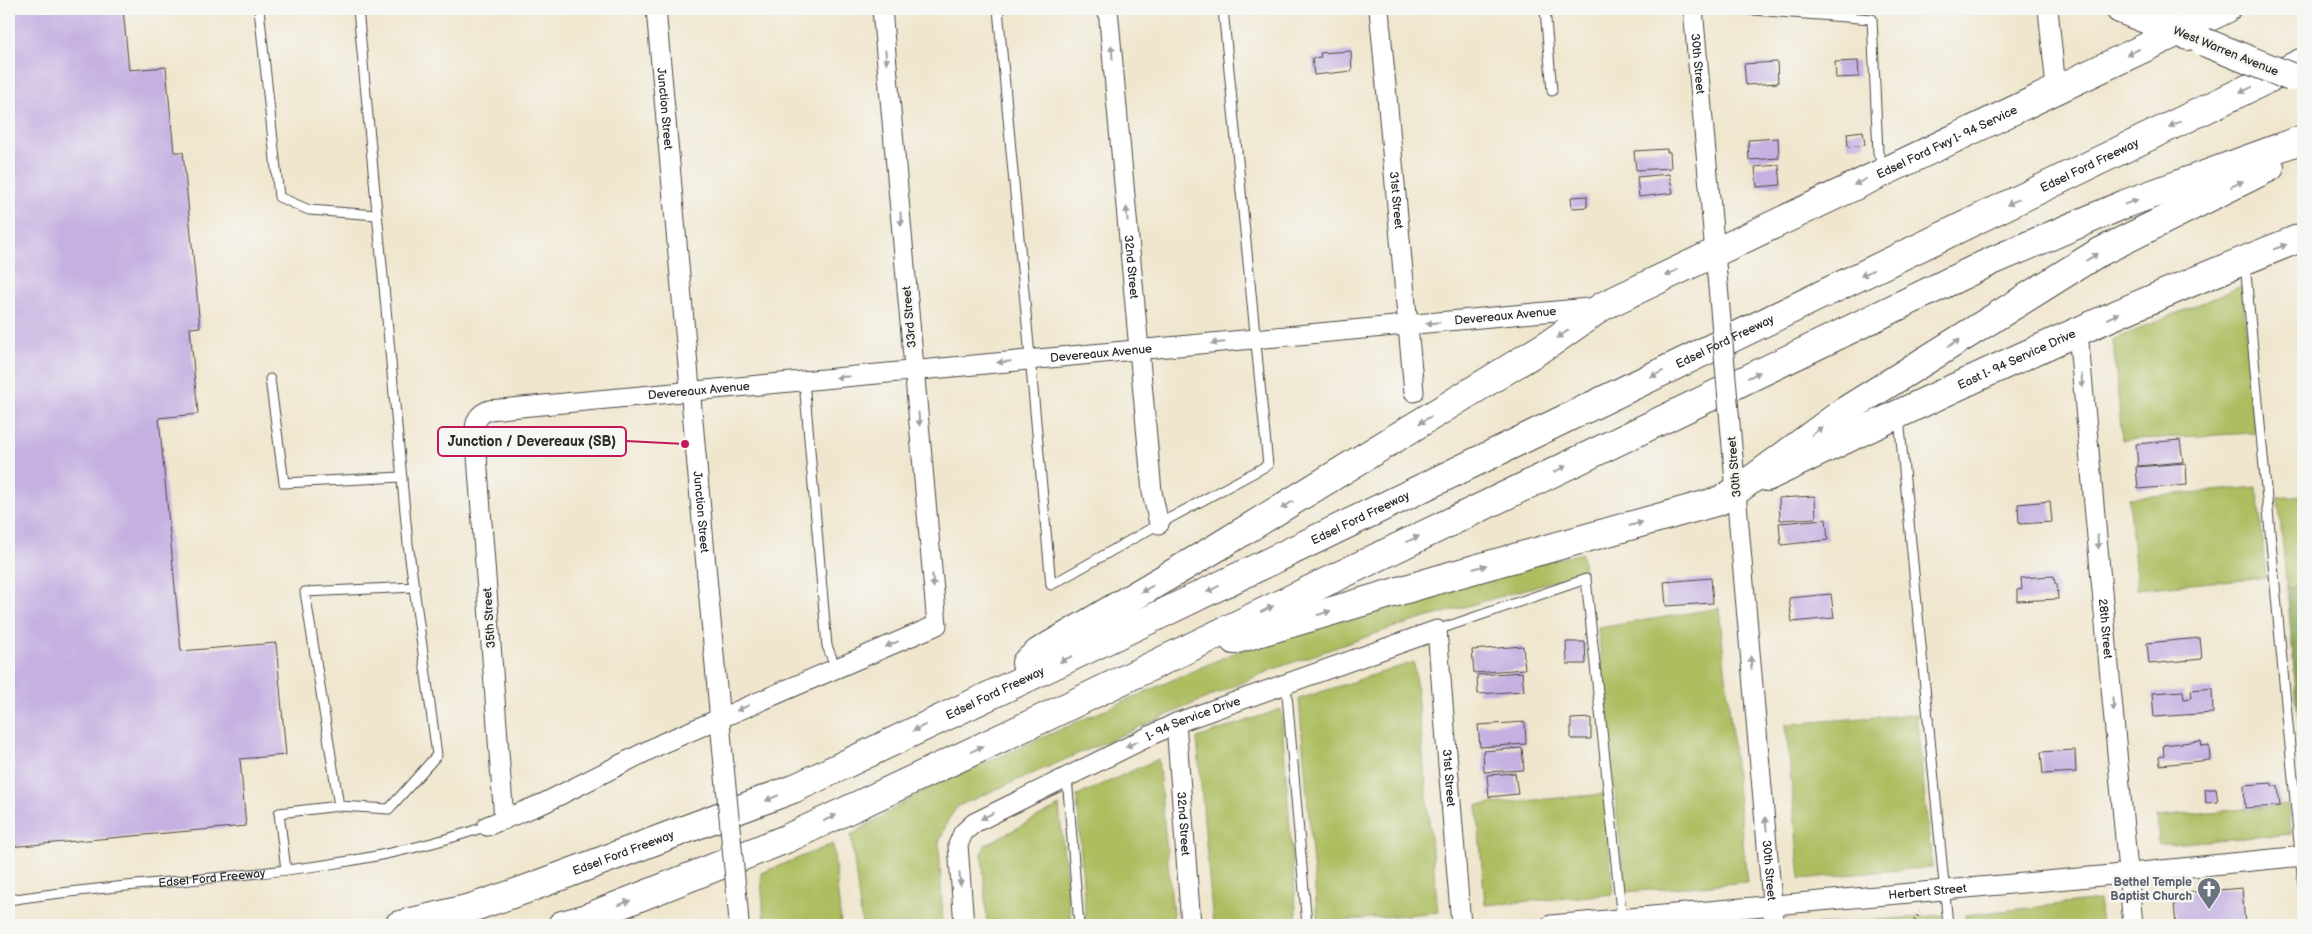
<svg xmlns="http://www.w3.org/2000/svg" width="2312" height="934" font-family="'Balsamiq Sans',sans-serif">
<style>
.green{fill:#adbd60;stroke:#6c7446}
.forest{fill:#8aa456;stroke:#5a6840}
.building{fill:#c5b0e1}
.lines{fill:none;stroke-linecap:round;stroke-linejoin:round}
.lane-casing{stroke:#494743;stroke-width:11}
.street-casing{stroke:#494743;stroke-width:21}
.primary-casing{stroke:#494743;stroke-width:30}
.highway-casing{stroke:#494743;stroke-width:30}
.path{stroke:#494743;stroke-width:3;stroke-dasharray:1 4;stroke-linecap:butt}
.lane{stroke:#fff;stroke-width:9}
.street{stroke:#fff;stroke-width:19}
.primary{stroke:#fff;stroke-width:28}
.highway{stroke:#fff;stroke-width:28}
.street-bridge-casing{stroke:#494743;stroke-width:21;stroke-linecap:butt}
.primary-bridge-casing{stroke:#494743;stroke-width:30;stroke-linecap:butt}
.street-bridge{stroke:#fff;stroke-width:19}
.primary-bridge{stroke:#fff;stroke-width:28}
.oneway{fill:#a0a0a0}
.labels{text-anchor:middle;stroke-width:5;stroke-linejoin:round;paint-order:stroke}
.street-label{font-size:12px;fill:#2b2b2b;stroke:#f6f6f2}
.worship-label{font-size:12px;font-weight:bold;fill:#5b616d;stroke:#f6f6f2;text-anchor:end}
.leader{fill:none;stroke:#c2185b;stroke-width:2}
.callout-dot{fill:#c2185b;stroke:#f6f6f2;stroke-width:2}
.callout{fill:#f6f6f2;stroke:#c2185b;stroke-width:2}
.callout-label{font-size:14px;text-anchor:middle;font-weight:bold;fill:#2b2b2b}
</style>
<rect width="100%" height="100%" fill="#f6f6f2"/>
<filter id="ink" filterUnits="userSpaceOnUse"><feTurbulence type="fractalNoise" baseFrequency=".02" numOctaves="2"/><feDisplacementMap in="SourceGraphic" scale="10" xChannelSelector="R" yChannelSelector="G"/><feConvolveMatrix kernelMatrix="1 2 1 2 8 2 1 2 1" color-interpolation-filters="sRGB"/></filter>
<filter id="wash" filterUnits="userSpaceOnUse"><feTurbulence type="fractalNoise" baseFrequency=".0096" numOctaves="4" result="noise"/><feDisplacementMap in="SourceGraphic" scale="20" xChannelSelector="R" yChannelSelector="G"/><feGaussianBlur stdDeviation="1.12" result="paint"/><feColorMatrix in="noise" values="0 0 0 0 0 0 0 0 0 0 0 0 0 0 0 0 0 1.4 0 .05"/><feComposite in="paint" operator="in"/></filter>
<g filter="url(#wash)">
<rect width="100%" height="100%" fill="#f0e6ce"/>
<!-- green -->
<g class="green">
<polygon points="1804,9 1868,9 1866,15"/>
<polygon points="2242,286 2255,433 2122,440 2113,340"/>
<polygon points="2257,487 2266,577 2137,589 2129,498"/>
<polygon points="2303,495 2303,586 2287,588 2278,498"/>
<polygon points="1582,553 1584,572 1392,628 1271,670 958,806 948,820 939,842 943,925 862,925 851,835 926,789 1238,651 1388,603"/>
<polygon points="1719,608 1747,882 1625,892 1598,628"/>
<polygon points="1414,662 1438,912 1318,923 1299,699"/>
<polygon points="1281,709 1297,922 1275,925 1213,925 1197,738"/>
<polygon points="1916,714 1932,867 1800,879 1786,724"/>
<polygon points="1158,759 1174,925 1086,925 1077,796"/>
<polygon points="1605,794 1613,894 1485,905 1477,805"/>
<polygon points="2288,805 2291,834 2159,845 2157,817"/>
<polygon points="1059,806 1071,925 987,925 982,853 985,845"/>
<polygon points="833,844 841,925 764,925 761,873"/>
<polygon points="2099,900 2102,925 1966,925 1965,915"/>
<polygon points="1942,915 1943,925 1815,925"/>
</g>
<!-- forest -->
<polygon class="forest" points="2303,586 2303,739 2300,740 2287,588"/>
<g id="blocks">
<!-- building -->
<g class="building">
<polygon points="9,9 123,9 129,70 166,67 174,152 183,152 200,327 190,328 198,414 159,418 181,651 276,643 286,755 240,759 246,826 9,847"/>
<polygon points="1351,51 1352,71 1314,75 1312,58 1321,57 1320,53"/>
<polygon points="1858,61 1859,77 1836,78 1835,62"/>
<polygon points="1777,62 1778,83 1746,85 1744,64"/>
<polygon points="1863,131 1865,145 1848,147 1847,133"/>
<polygon points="1778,138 1779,158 1749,160 1748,140"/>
<polygon points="1667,149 1667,152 1670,152 1671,168 1636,170 1634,151"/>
<polygon points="1779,165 1781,185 1757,187 1755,167"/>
<polygon points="1669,174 1673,193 1639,197 1637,177"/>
<polygon points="1587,196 1587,207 1572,208 1571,197"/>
<polygon points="2180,440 2183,462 2138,466 2136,444"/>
<polygon points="2186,463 2187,485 2138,489 2136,467"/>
<polygon points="1815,496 1816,518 1780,520 1779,498"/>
<polygon points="2050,501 2052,522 2019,524 2018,504"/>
<polygon points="1826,519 1828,540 1781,545 1779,523"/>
<polygon points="2054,576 2055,584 2057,584 2058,599 2017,601 2017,590 2022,589 2021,578"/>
<polygon points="1711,578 1713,603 1666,606 1664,582"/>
<polygon points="1831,594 1834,618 1792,622 1789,598"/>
<polygon points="2200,638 2202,659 2149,664 2147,643"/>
<polygon points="1566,642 1585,642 1586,664 1567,664"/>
<polygon points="1523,646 1525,669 1474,673 1472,650"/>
<polygon points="1522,672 1524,691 1478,694 1477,675"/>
<polygon points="2212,688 2213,713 2154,717 2152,693 2183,691 2184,699 2192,698 2191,690"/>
<polygon points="1591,718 1591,739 1571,739 1571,719"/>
<polygon points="1525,722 1526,744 1480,747 1478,725"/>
<polygon points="2201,741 2202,746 2209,745 2210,760 2160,765 2159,757 2164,756 2163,745"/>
<polygon points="1522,748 1524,770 1484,772 1483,751"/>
<polygon points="2075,750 2076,772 2043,774 2041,752"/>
<polygon points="1515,773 1518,794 1489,797 1487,775"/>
<polygon points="2272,783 2272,786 2278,786 2280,806 2245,808 2244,785"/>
<polygon points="2205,789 2216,789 2218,802 2206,803"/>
<polygon points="2242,888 2245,925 2176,925 2173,894"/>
</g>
</g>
</g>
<g filter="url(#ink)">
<use href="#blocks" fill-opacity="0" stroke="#494743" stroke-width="1"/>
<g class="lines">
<!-- lane casing -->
<g class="lane-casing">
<g id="lane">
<polyline points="259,9 279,197 309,210 377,215"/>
<polyline points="358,9 408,544 437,755 389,809 339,806 305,592 415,587"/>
<polyline points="998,9 1051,585 1159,524 1268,465 1223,9"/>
<polyline points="1545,9 1552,91"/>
<polyline points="1739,9 1872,19 1878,153 1885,168"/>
<polyline points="2245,263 2303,886"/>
<polyline points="270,379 284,483 402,477"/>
<polyline points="804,381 827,646 836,668"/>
<polyline points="1899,418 1948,925"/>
<polyline points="1437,630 1586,579 1622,920"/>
<polyline points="1286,683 1307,925"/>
<polyline points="1067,777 1079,925"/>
<polyline points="286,870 279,813 339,806"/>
<path id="s1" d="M9 900C168 875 333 881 487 826"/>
</g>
</g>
<!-- street casing -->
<g class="street-casing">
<g id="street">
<path id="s2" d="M656 9 724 766"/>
<path id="s3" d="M1108 9 1152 492 1159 524"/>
<path id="s4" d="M1379 9 1414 392"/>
<path id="s5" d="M1693 9 1718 286"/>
<polyline points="2048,9 2056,88"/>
<path id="s6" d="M2078 332 2133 925"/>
<path id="s7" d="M1733 458 1774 925"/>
<path id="s8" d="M1176 723 1191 925"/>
<path id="s9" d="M504 820 475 429C476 419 479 414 489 410L1599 307"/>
<polyline points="487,826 544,803 663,743 937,625 882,9"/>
<polyline points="738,909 739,925"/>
<path id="s10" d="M964 925 958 845 963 833 974 823 1176 723 1437 630 1461 925"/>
<path id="s11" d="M1551 925 2101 876 2303 856"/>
</g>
</g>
<!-- primary casing -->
<g class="primary-casing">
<g id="primary">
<polyline points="2120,9 2188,36"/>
<path id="s12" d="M1603 306 2226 9"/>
<path id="s13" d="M1767 477C1943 392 2121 308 2303 237"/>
</g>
</g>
<!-- highway casing -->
<g class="highway-casing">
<g id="highway">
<polyline points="1234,640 1450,576 1719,501 1736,491 1843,412 2096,254 2270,167"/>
<polyline points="1026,663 1039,652 1216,548 1552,342 1603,306"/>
<path id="s14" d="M399 925 474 907 524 890 793 789 1155 617 2303 62"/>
<polyline points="562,925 584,919 786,839 1050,715 1992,261 2125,204 2303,139"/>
</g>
</g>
<!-- path -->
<polyline class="path" points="1912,925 1920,912"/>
<!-- lane -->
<use href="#lane" class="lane"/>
<!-- street -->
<use href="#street" class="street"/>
<!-- primary -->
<use href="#primary" class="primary"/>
<!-- highway -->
<use href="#highway" class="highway"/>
<!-- street-bridge casing -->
<g class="street-bridge-casing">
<g id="street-bridge">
<polyline points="1718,286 1733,458"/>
<polyline points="724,766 738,909"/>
</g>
</g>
<!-- primary-bridge casing -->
<g class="primary-bridge-casing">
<polyline id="primary-bridge" points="2204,42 2291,77"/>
</g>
<!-- street-bridge -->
<use href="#street-bridge" class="street-bridge"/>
<!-- primary-bridge -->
<use href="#primary-bridge" class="primary-bridge"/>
</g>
<!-- one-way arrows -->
<defs><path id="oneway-solid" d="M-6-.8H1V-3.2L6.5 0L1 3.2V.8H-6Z" transform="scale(1.25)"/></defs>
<g class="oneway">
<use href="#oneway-solid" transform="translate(1112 52) rotate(-95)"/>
<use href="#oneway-solid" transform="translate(2133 52) rotate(155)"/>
<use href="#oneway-solid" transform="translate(886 57) rotate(85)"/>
<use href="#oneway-solid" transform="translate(2246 90) rotate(154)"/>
<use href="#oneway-solid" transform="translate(2175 124) rotate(155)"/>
<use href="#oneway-solid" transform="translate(1860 182) rotate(154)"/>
<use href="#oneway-solid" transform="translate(2237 184) rotate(-26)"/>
<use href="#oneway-solid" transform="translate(2013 202) rotate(154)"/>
<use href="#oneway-solid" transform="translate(2131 202) rotate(-20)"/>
<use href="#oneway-solid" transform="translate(1127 214) rotate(-95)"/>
<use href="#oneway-solid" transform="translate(901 219) rotate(85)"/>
<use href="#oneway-solid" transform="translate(2280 247) rotate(-21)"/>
<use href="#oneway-solid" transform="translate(2092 257) rotate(-31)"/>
<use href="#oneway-solid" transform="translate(1671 273) rotate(154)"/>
<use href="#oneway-solid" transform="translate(1867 273) rotate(154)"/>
<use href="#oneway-solid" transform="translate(2113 316) rotate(-24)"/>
<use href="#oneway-solid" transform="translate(1433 323) rotate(175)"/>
<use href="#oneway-solid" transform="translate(1563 334) rotate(145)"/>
<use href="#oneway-solid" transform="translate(1218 343) rotate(175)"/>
<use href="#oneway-solid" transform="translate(1954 343) rotate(-32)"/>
<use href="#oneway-solid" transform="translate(1004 362) rotate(175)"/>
<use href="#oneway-solid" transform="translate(1657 374) rotate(154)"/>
<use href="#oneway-solid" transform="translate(1754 375) rotate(-26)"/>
<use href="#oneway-solid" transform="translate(843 377) rotate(175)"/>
<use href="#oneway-solid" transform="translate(2082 381) rotate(85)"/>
<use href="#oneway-solid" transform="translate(919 419) rotate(85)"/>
<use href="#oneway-solid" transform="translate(1425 420) rotate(148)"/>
<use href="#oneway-solid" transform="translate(1817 431) rotate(-36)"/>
<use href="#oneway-solid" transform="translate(1560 469) rotate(-26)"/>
<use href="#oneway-solid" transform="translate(1287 505) rotate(148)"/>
<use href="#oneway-solid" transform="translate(1636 524) rotate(-16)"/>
<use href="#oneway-solid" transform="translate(1413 539) rotate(-26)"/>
<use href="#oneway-solid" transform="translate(2098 542) rotate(85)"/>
<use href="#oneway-solid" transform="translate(1480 567) rotate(-16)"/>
<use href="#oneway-solid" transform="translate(933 581) rotate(85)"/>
<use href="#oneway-solid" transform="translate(1147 589) rotate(150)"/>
<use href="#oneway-solid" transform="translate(1213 589) rotate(154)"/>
<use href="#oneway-solid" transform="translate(1267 609) rotate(-26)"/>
<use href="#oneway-solid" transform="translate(1324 613) rotate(-17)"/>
<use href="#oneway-solid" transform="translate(892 644) rotate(157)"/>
<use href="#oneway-solid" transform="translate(1066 659) rotate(155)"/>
<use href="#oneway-solid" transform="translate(1751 663) rotate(-95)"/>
<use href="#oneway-solid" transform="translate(2113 704) rotate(85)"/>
<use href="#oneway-solid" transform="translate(743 708) rotate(156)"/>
<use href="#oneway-solid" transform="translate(919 728) rotate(154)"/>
<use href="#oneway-solid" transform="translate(1132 744) rotate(155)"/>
<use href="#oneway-solid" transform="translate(977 749) rotate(-25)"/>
<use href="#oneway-solid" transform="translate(772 798) rotate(157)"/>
<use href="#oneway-solid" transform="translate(987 816) rotate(153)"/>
<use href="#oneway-solid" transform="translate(830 818) rotate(-25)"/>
<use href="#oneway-solid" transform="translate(1766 824) rotate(-95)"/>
<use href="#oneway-solid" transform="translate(960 879) rotate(85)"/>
<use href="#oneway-solid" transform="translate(624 903) rotate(-22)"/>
</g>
</g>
<!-- icons -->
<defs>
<g id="church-pin" transform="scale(1.25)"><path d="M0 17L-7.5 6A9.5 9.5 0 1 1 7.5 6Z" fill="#6b7280" stroke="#f6f6f2"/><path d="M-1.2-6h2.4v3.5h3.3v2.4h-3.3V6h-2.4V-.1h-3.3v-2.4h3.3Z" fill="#fff"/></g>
</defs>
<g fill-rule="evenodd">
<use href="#church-pin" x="2209" y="889"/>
</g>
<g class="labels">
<!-- street labels -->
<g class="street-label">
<text transform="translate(2226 51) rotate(22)" y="4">West Warren Avenue</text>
<text dy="4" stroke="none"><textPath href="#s5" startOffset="55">30th Street</textPath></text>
<text dy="4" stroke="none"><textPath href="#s2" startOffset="100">Junction Street</textPath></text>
<text dy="4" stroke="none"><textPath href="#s12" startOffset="381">Edsel Ford Fwy I- 94 Service</textPath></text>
<text dy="4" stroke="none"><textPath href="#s14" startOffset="1856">Edsel Ford Freeway</textPath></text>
<text dy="4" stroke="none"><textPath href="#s4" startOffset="192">31st Street</textPath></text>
<text dy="4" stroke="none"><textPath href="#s3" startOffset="259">32nd Street</textPath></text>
<text transform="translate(909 317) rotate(-95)" y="4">33rd Street</text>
<text dy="4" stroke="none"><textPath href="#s9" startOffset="1438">Devereaux Avenue</textPath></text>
<text dy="4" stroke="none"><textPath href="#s14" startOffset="1451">Edsel Ford Freeway</textPath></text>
<text dy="4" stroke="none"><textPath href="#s9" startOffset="1032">Devereaux Avenue</textPath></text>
<text dy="4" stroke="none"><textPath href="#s13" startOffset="276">East I- 94 Service Drive</textPath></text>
<text dy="4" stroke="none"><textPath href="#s9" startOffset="628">Devereaux Avenue</textPath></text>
<text transform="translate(1734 467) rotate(-95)" y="4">30th Street</text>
<text dy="4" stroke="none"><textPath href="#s2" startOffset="505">Junction Street</textPath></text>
<text dy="4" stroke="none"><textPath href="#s14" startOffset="1046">Edsel Ford Freeway</textPath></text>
<text transform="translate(489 618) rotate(-94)" y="4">35th Street</text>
<text dy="4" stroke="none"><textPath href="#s6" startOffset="298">28th Street</textPath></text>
<text dy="4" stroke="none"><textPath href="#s14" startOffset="641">Edsel Ford Freeway</textPath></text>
<text dy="4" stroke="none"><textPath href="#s10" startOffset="351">I- 94 Service Drive</textPath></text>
<text dy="4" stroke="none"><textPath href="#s10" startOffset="759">31st Street</textPath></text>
<text dy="4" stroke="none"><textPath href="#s8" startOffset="101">32nd Street</textPath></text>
<text dy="4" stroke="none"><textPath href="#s14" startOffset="236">Edsel Ford Freeway</textPath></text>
<text dy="4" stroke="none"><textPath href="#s7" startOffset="414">30th Street</textPath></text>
<text dy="4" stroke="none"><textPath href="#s1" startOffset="204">Edsel Ford Freeway</textPath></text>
<text dy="4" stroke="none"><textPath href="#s11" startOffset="378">Herbert Street</textPath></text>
</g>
<!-- worship labels -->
<g class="worship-label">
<text x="2192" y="886">Bethel Temple<tspan x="2192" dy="14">Baptist Church</tspan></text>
</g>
</g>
<!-- callouts -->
<path class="leader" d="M685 444L626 441"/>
<circle class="callout-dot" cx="685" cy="444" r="5"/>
<rect class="callout" x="438" y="427" width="188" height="29" rx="5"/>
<g class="callout-label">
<text x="532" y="446">Junction / Devereaux (SB)</text>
</g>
<!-- margin -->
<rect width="2312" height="934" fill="none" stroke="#f6f6f2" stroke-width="30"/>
</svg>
